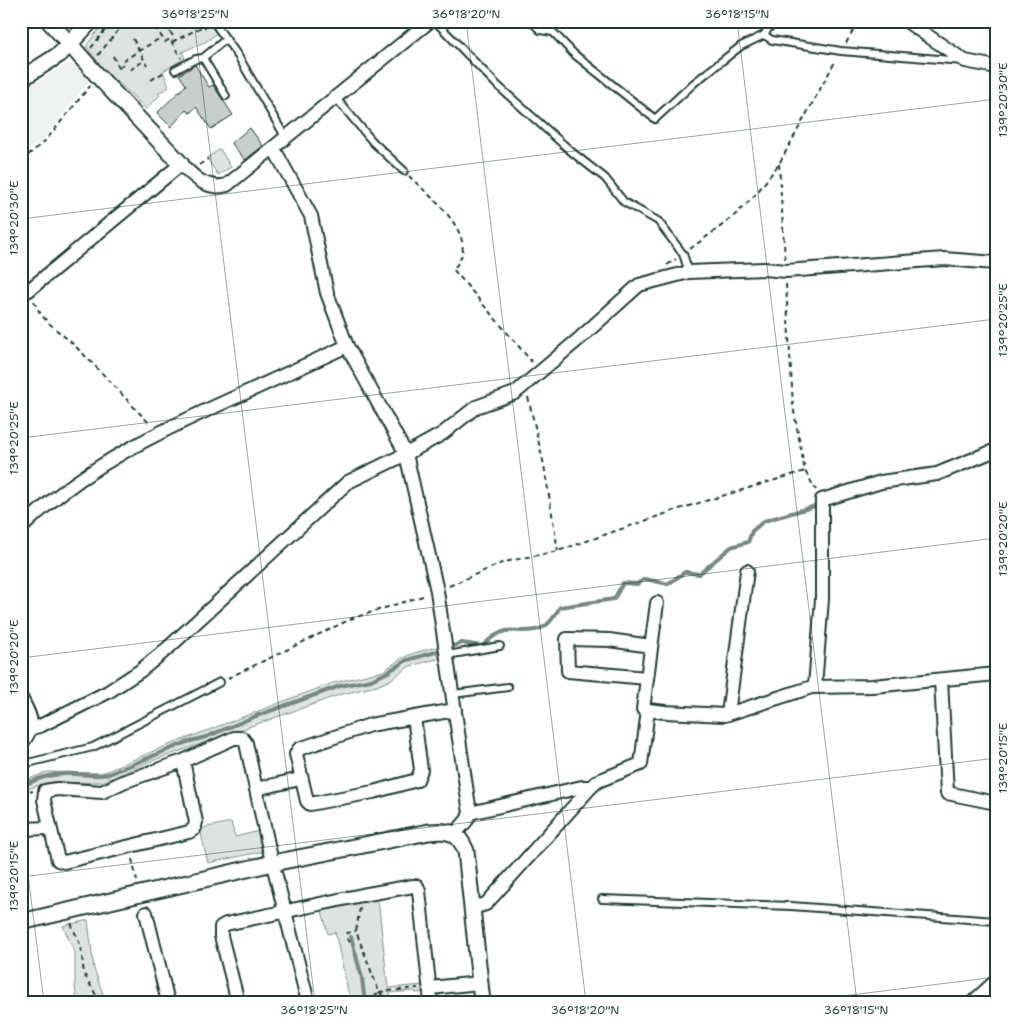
<svg xmlns="http://www.w3.org/2000/svg" width="1017" height="1023" font-family="'Shantell Sans',sans-serif">
<style>
.built{fill:#eef1f0}
.green{fill:#dee3e2;stroke:#7e908b}
.lines{fill:none;stroke-linecap:round;stroke-linejoin:round}
.stream{stroke:#758883;stroke-width:4}
.building{fill:#c7cfcc;stroke:#1f3d34}
.service-casing{stroke:#1f3d34;stroke-width:10}
.minor-casing{stroke:#1f3d34;stroke-width:16}
.tertiary-casing{stroke:#1f3d34;stroke-width:19}
.path{stroke:#1f3d34;stroke-width:2;stroke-dasharray:5 4;stroke-linecap:butt}
.service{stroke:#fff;stroke-width:6}
.minor{stroke:#fff;stroke-width:12}
.tertiary{stroke:#fff;stroke-width:15}
.ticks{fill:none;stroke:#1f3d34;stroke-width:1;stroke-opacity:0.45}
.neatline{fill:none;stroke:#1f3d34;stroke-width:2}
.ticks-label{font-size:12px;text-anchor:middle;fill:#1f3d34}
</style>
<rect width="100%" height="100%" fill="#fff"/>
<filter id="ink" filterUnits="userSpaceOnUse"><feTurbulence type="fractalNoise" baseFrequency=".02" numOctaves="2"/><feDisplacementMap in="SourceGraphic" scale="10" xChannelSelector="R" yChannelSelector="G"/><feConvolveMatrix kernelMatrix="1 2 1 2 8 2 1 2 1" color-interpolation-filters="sRGB"/></filter>
<g filter="url(#ink)">
<!-- built -->
<polygon class="built" points="66,64 74,64 89,81 44,139 21,157 21,92"/>
<!-- green -->
<g class="green">
<polygon points="105,21 208,21 217,33 207,41 182,52 185,58 163,71 169,87 158,93 160,95 146,109 119,83 118,83 106,73 86,46"/>
<polygon points="220,149 231,167 218,175 207,158"/>
<polygon points="440,646 441,658 410,666 390,680 377,686 342,694 149,762 107,780 101,782 47,783 21,791 21,782 47,772 102,773 156,750 295,697 333,683 383,671 402,658 414,653"/>
<polygon points="231,822 235,837 259,831 263,848 260,852 208,863 201,834 203,828"/>
<polygon points="378,899 388,988 425,985 426,992 416,993 415,991 390,993 391,1002 349,1002 350,1000 335,932 328,934 322,911"/>
<polygon points="88,920 94,969 106,1002 77,1002 75,985 75,953 63,926"/>
</g>
<g class="lines">
<!-- stream -->
<g class="stream">
<path d="M21 786C35 780 49 774 64 774 79 773 95 777 109 774L187 742 206 737 256 716 340 686 371 680 386 673 407 660 439 651 462 643 482 646C489 640 496 633 506 631 511 630 517 631 522 631 544 631 549 626 560 607L614 599 623 583 637 584 645 579 668 584 685 572 699 574 731 547 748 542 752 531 764 521 819 505"/>
<polyline points="351,937 362,978 364,995 367,1002"/>
</g>
</g>
<!-- building -->
<g class="building">
<polygon points="195,65 209,87 213,85 233,115 211,129 196,107 190,113 186,110 171,127 157,113 186,85 179,75"/>
<polygon points="250,128 263,146 245,160 231,143"/>
</g>
<g class="lines">
<!-- service casing -->
<g class="service-casing">
<g id="service">
<polyline points="213,21 238,56 286,138"/>
<polyline points="435,21 498,86 573,153 605,178 624,202 658,221 683,254 689,272"/>
<polyline points="531,21 540,30 553,32 574,54 655,119 694,83 741,46 764,35 772,40 841,51 963,61"/>
<polyline points="764,35 768,29 776,21"/>
<polyline points="203,58 226,96"/>
<polyline points="175,70 196,59 203,58 226,39"/>
<polyline points="335,97 373,142 404,171"/>
<polyline points="447,655 500,646"/>
<polyline points="453,694 508,687"/>
<polyline points="21,762 28,763 93,747 220,682"/>
<polyline points="602,899 791,906 996,921"/>
</g>
</g>
<!-- minor casing -->
<g class="minor-casing">
<g id="minor">
<polyline points="906,21 965,61 996,67"/>
<path d="M21 294 29 290 181 164C194 177 207 191 227 185L430 21"/>
<path d="M21 528C85 465 166 428 247 392 280 377 314 361 347 346"/>
<polyline points="647,678 568,671 567,639 609,640 651,646"/>
<polyline points="941,680 947,793 996,803"/>
<polyline points="815,686 822,599 822,500 881,482 937,474 996,450"/>
<path d="M21 698C31 717 37 726 21 744"/>
<polyline points="648,710 643,709 657,603"/>
<polyline points="728,714 747,571"/>
<polyline points="414,717 421,770 417,780 373,792 310,804 307,801 296,754 299,749 370,725 455,710"/>
<polyline points="32,728 40,726 108,692 140,671 168,648 348,482 406,454 347,346 327,293 311,216 274,149"/>
<polyline points="183,761 196,822 194,829 189,832 64,862 58,860 44,800 45,791 57,789 102,792 123,782 183,761 234,738 242,738 246,743 269,849 308,1002"/>
<polyline points="256,789 300,779"/>
<polyline points="470,813 582,787 591,787"/>
<polyline points="21,829 50,828"/>
<polyline points="455,834 467,820 470,813 437,591 406,454 442,434 476,407 515,393 580,338 639,285 689,272 764,269 786,271 944,259 996,263"/>
<polyline points="472,908 486,904 591,787 598,781 641,764 648,710 665,712 725,715 812,687 873,686 996,674"/>
<polyline points="146,913 168,1002"/>
<polyline points="430,988 480,983"/>
<polyline points="238,1002 221,936 221,927 226,924 362,895 413,886 417,886 419,891 431,1002"/>
<polyline points="973,1002 996,981"/>
</g>
</g>
<!-- tertiary casing -->
<g class="tertiary-casing">
<g id="tertiary">
<polyline points="49,21 98,76 181,164"/>
<polyline points="21,79 60,54 91,21"/>
<path d="M21 922 273 863 429 832C448 830 458 831 466 851L482 1002"/>
</g>
</g>
<!-- path -->
<g class="path">
<polyline points="114,21 121,27 129,21"/>
<polyline points="151,21 156,28"/>
<polyline points="163,21 163,23 156,28 165,42 170,39 181,58"/>
<polyline points="182,28 193,21"/>
<polyline points="170,32 176,40"/>
<polyline points="133,39 147,65"/>
<polyline points="172,42 202,27 203,28 207,26"/>
<polyline points="846,43 859,21"/>
<polyline points="91,48 112,21"/>
<polyline points="98,55 121,27"/>
<polyline points="113,56 121,72"/>
<polyline points="119,67 125,63 124,60 162,37"/>
<polyline points="130,70 145,60"/>
<polyline points="151,80 166,71"/>
<polyline points="21,161 46,140 90,86"/>
<polyline points="779,164 785,259"/>
<polyline points="199,165 208,159"/>
<path d="M409 176C429 196 485 238 453 269L532 362"/>
<polyline points="690,249 732,218 756,194 779,164 836,60"/>
<polyline points="667,265 676,259"/>
<polyline points="786,284 793,406 805,471 816,490"/>
<path d="M34 301C42 322 60 331 75 346 101 371 125 398 150 424"/>
<polyline points="528,397 544,465 558,551"/>
<polyline points="449,586 504,562 558,551 679,509 805,471"/>
<polyline points="228,678 353,618 426,595"/>
<polyline points="21,794 33,791"/>
<polyline points="132,859 137,881"/>
<polyline points="360,908 356,931 379,992 368,1002"/>
<polyline points="71,923 81,947 84,974 100,1002"/>
<polyline points="350,942 347,939 347,933 356,931"/>
<polyline points="379,992 418,988"/>
<polyline points="379,992 385,997 386,1002"/>
</g>
<!-- service -->
<use href="#service" class="service"/>
<!-- minor -->
<use href="#minor" class="minor"/>
<!-- tertiary -->
<use href="#tertiary" class="tertiary"/>
</g>
</g>
<!-- ticks -->
<path class="ticks" d="M194 21 315 1002M466 21 586 1002M737 21 857 1002M21 219 996 99M21 438 996 319M21 658 996 538M21 818 44 1002M21 877 996 758M794 1002 996 977"/>
<!-- margin -->
<rect width="1017" height="1023" fill="none" stroke="#fff" stroke-width="55"/>
<rect x="28" y="28" width="962" height="968" class="neatline"/>
<g class="ticks-label">
<text x="195" y="18">36°18'25"N</text>
<text x="466" y="18">36°18'20"N</text>
<text x="737" y="18">36°18'15"N</text>
<text transform="translate(1003 100) rotate(-90)" y="4">139°20'30"E</text>
<text transform="translate(14 218) rotate(-90)" y="4">139°20'30"E</text>
<text transform="translate(1003 320) rotate(-90)" y="4">139°20'25"E</text>
<text transform="translate(14 438) rotate(-90)" y="4">139°20'25"E</text>
<text transform="translate(1003 539) rotate(-90)" y="4">139°20'20"E</text>
<text transform="translate(14 657) rotate(-90)" y="4">139°20'20"E</text>
<text transform="translate(1003 758) rotate(-90)" y="4">139°20'15"E</text>
<text transform="translate(14 876) rotate(-90)" y="4">139°20'15"E</text>
<text x="314" y="1014">36°18'25"N</text>
<text x="585" y="1014">36°18'20"N</text>
<text x="856" y="1014">36°18'15"N</text>
</g>
</svg>
